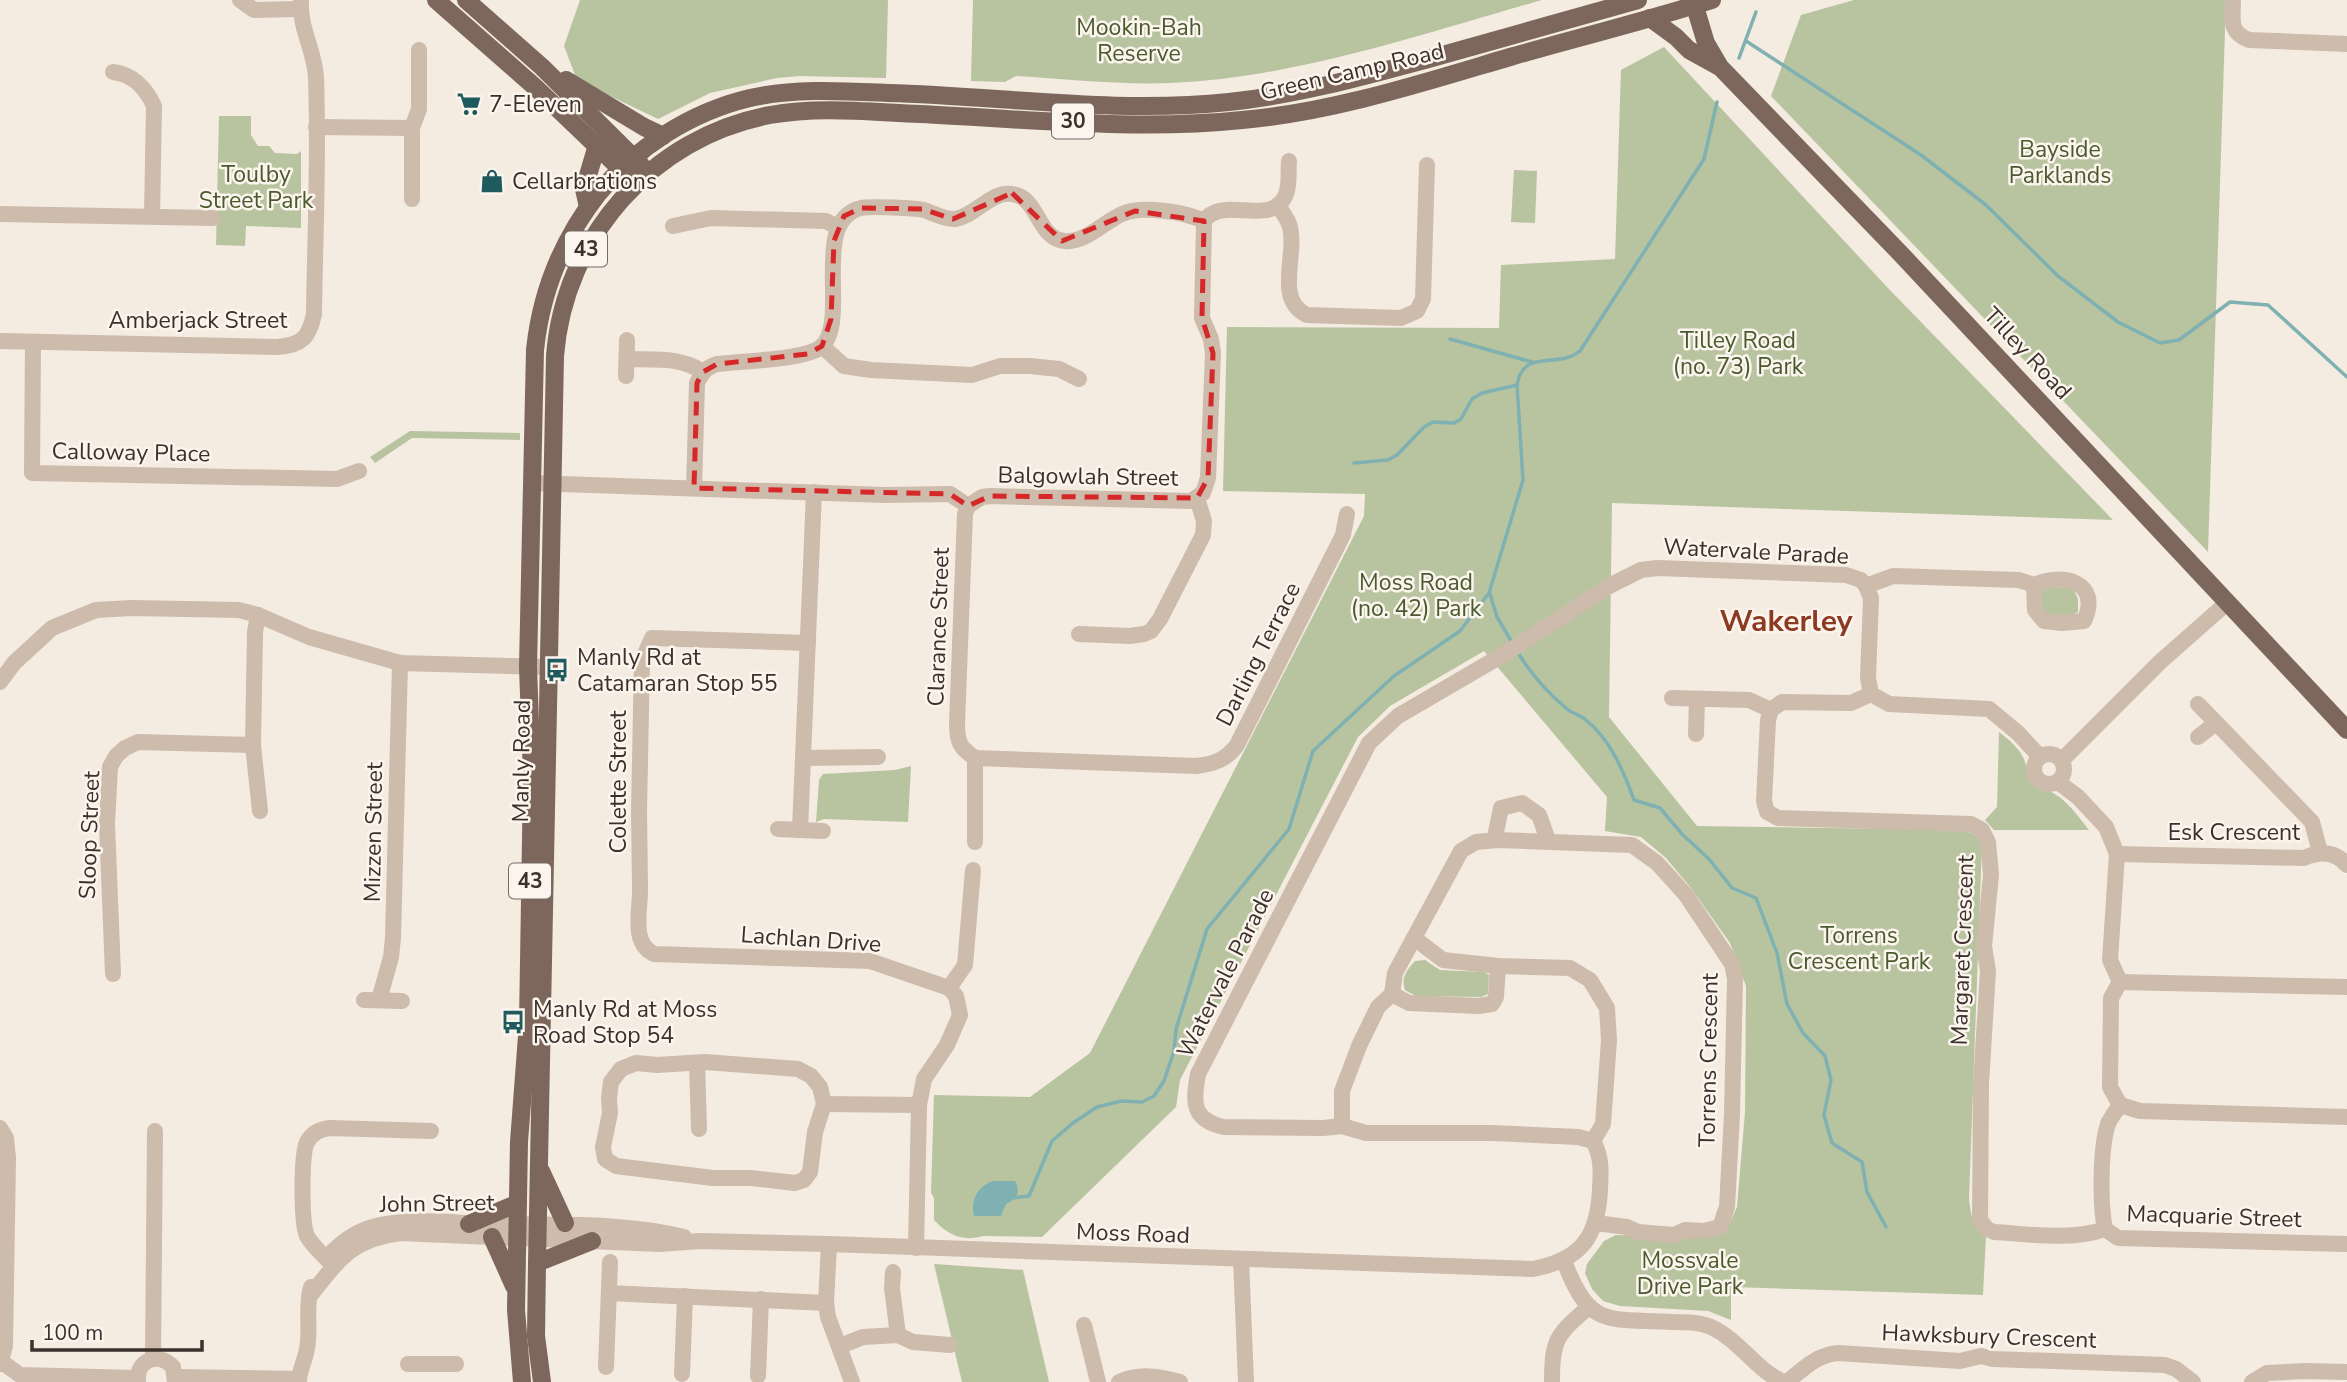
<svg xmlns="http://www.w3.org/2000/svg" width="2347" height="1382" font-family="'Nunito Sans',sans-serif">
<style>
.green{fill:#b8c4a0}
.water{fill:#7fb0b2}
.lines{fill:none;stroke-linecap:round;stroke-linejoin:round}
.stream{stroke:#7fb0b2;stroke-width:3.5}
.minor{stroke:#cdbbac;stroke-width:16}
.major{stroke:#7d675c;stroke-width:18}
.marked{fill:none;stroke:#d62828;stroke-width:5;stroke-dasharray:14 9;stroke-linejoin:round}
.labels{text-anchor:middle;stroke-width:5;stroke-linejoin:round;paint-order:stroke}
.shield{fill:#fbf5ee;stroke:#756b66;stroke-width:2}
.shield-label{font-size:21px;font-weight:bold;fill:#3b302b}
.park-label{font-size:23px;fill:#4a5a2e;stroke:#fbf5ee}
.street-label{font-size:23px;fill:#3b302b;stroke:#fbf5ee}
.poi-label{font-size:23px;fill:#3b302b;stroke:#fbf5ee;text-anchor:start}
.district-label{font-size:30px;font-weight:bold;fill:#8c3b22;stroke:#fbf5ee}
</style>
<rect width="100%" height="100%" fill="#f4ebe1"/>
<!-- green -->
<g class="green">
<polygon points="580,0 888,0 886,78 800,76 777,78 710,93 658,119 577,80 564,46"/>
<path d="M973 0H1542C1422 34 1295 78 1170 83 1119 85 1067 79 1016 76L1005 82 971 81Z"/>
<polygon points="1854,0 2226,0 2208,552 1771,96 1801,15"/>
<path d="M1664 47 1887 287 2113 520 1612 503 1609 717 1697 826 1964 830 1975 835 1982 843 1969 1199C1971 1215 1972 1227 1986 1236L1983 1295 1731 1287V1320L1708 1311 1620 1306 1603 1301 1592 1289 1585 1273 1587 1264 1604 1241 1616 1235 1661 1236 1726 1231 1737 1207 1745 1112 1746 986 1730 943 1691 888 1666 858 1641 837 1605 831 1607 797 1484 651 1390 706 1358 737 1180 1080 1176 1107 1042 1237 983 1236C963 1242 948 1235 934 1220V1198L931 1193 934 1095 1030 1097 1090 1053 1364 516 1365 494 1223 491 1227 327 1499 328 1501 265 1615 259 1621 70Z"/>
<polygon points="219,116 251,116 251,135 258,146 269,146 275,153 297,154 301,151 301,228 246,226 245,246 216,245"/>
<polygon points="1514,170 1537,171 1535,223 1511,222"/>
<polygon points="410,431 520,433 520,440 412,438 375,463 370,457"/>
<path d="M2052 587 2073 588 2078 599V612C2065 620 2053 618 2040 611L2041 591Z"/>
<path d="M1999 732C2009 740 2021 749 2025 762 2029 773 2028 778 2036 787 2061 791 2074 811 2089 830H1994L1985 820 1997 807Z"/>
<polygon points="911,766 908,822 824,819 816,822 819,780 823,774 895,770"/>
<path d="M1425 960 1440 970 1484 972 1489 975 1488 994 1481 997 1416 996 1405 990C1401 977 1406 971 1415 961Z"/>
<polygon points="934,1264 1023,1270 1049,1382 962,1382"/>
</g>
<!-- water -->
<path class="water" d="M993 1181H1015C1021 1192 1017 1199 1006 1204L1001 1216H974C970 1200 978 1186 993 1181Z"/>
<g class="lines">
<!-- stream -->
<g class="stream">
<polyline points="1746,41 1921,155 1986,205 2058,276 2118,322 2160,343 2179,340 2230,302 2268,305 2347,377"/>
<polyline points="1739,58 1756,12"/>
<polyline points="1450,339 1532,362"/>
<polyline points="1354,463 1388,460 1397,455 1424,427 1433,422 1454,423 1461,419 1472,399 1482,393 1517,385"/>
<polyline points="1490,594 1497,617 1513,644"/>
<path d="M1517 651C1530 673 1548 693 1567 709 1573 714 1581 715 1586 720 1610 739 1624 772 1634 800L1660 808 1682 834 1709 859 1732 888 1756 898 1777 953 1787 1004 1803 1033 1825 1056 1831 1080 1824 1115 1832 1143 1862 1162 1867 1192 1886 1227"/>
<path d="M1012 1198 1029 1196 1052 1141 1073 1123 1097 1107 1121 1101 1142 1102 1154 1096 1164 1081 1174 1051 1176 1029 1207 929 1289 829 1313 751 1394 676 1460 631 1489 593 1523 480 1517 385C1524 347 1556 370 1580 351L1704 159 1717 102"/>
</g>
<!-- minor -->
<g class="minor">
<polyline points="240,0 254,10 300,9"/>
<path d="M2233 0C2233 19 2228 32 2249 40L2347 44"/>
<path d="M113 72C132 74 146 88 154 106L152 216"/>
<polyline points="316,127 412,128"/>
<polyline points="412,199 412,128 419,109 419,50"/>
<path d="M1278 205C1281 211 1287 218 1289 224 1299 253 1273 299 1307 315L1401 318 1417 311 1423 299 1427 165"/>
<polyline points="0,214 213,218"/>
<polyline points="673,226 711,218 826,221 837,227"/>
<path d="M0 341 277 347C302 345 309 338 314 314 315 235 319 157 316 78 315 51 299 28 301 0"/>
<polyline points="33,342 32,473 337,479 359,471"/>
<polyline points="822,346 844,366 871,370 972,375 1000,366 1030,366 1059,369 1079,379"/>
<path d="M627 359C653 360 680 356 703 372"/>
<polyline points="626,376 627,340"/>
<path d="M532 483 885 495 950 494 968 506 982 497 990 496 1191 501 1203 493 1208 478 1213 353 1211 339 1202 318 1204 221C1222 194 1273 229 1286 194 1290 184 1288 171 1289 161"/>
<path d="M694 488 697 383C702 373 705 368 717 364 740 361 805 360 821 347 851 322 809 220 861 208 869 206 916 208 924 210 933 213 945 220 955 219 976 216 990 191 1012 194 1039 197 1037 239 1065 241 1085 243 1104 222 1122 214 1142 205 1185 212 1204 221"/>
<path d="M968 506 965 514 957 724C957 742 960 748 975 758L1196 766C1214 764 1226 760 1237 745L1343 535 1347 514"/>
<polyline points="1866,586 1871,598 1868,678 1871,694 1889,704 1989,709 2018,733 2040,757"/>
<polyline points="258,615 255,632 253,745 260,811"/>
<polyline points="1079,634 1130,636 1144,634 1151,631 1160,619 1203,535 1204,521 1197,498"/>
<polyline points="0,682 14,663 52,628 96,610 132,608 239,610 258,615 309,637 400,663 548,667"/>
<path d="M1672 698 1749 700 1771 710 1768 720 1764 801 1767 812 1778 818 1971 824 1982 830 1988 842 1991 875 1984 946 1988 971 1981 1083 1980 1220 1987 1229 1994 1232C2030 1234 2071 1241 2105 1229"/>
<polyline points="2198,704 2312,822 2320,852"/>
<polyline points="1771,710 1782,702 1851,703 1871,694"/>
<polyline points="1696,734 1697,699"/>
<polyline points="2198,737 2216,723"/>
<circle cx="2049" cy="769" r="15"/>
<polyline points="804,758 878,757"/>
<polyline points="2062,760 2160,662 2228,602"/>
<polyline points="2058,782 2078,797 2106,827 2117,854 2110,960 2120,982 2111,998 2110,1087 2120,1105"/>
<polyline points="778,829 823,831"/>
<polyline points="800,830 814,492"/>
<polyline points="1497,840 1496,832 1501,808 1522,803 1539,815 1548,840"/>
<polyline points="975,842 975,758"/>
<path d="M2117 854 2304 858C2320 851 2335 851 2347 865"/>
<polyline points="640,887 639,811 642,661 652,638 808,643"/>
<path d="M640 891C640 912 631 943 654 954L870 961 949 988 956 996 960 1015 947 1045 924 1079 919 1105 916 1248"/>
<polyline points="1414,938 1443,960 1498,966 1570,968 1590,980 1607,1008 1609,1040 1603,1124 1593,1141"/>
<polyline points="113,974 107,824 110,767 116,756 125,748 138,742 253,745"/>
<polyline points="2120,982 2347,987"/>
<polyline points="949,988 965,965 973,870"/>
<polyline points="1392,994 1409,1003 1479,1006 1492,1004 1496,997 1498,966"/>
<polyline points="364,1000 402,1001"/>
<polyline points="379,1000 391,957 393,938 400,663"/>
<polygon points="705,1062 798,1069 811,1076 820,1087 824,1104 815,1132 810,1172 804,1180 795,1183 751,1178 713,1178 616,1166 605,1159 603,1147 610,1113 609,1098 611,1082 621,1069 636,1063 657,1065"/>
<polyline points="697,1063 699,1129"/>
<polyline points="824,1104 919,1105"/>
<path d="M2347 1117 2140 1111 2120 1105C2116 1111 2111 1117 2108 1124 2100 1148 2100 1205 2105 1229L2118 1238 2347 1244"/>
<polyline points="1342,1126 1342,1091 1359,1046 1378,1007 1392,994 1395,973 1461,851 1476,842 1497,840 1632,845 1657,863 1686,895 1732,964 1735,979 1732,1114 1727,1207 1720,1227 1704,1231 1685,1230 1674,1235 1638,1232 1627,1227 1596,1223"/>
<polyline points="0,1128 6,1138 8,1158 5,1346 0,1364"/>
<polyline points="829,1244 826,1303 828,1317 852,1382"/>
<path d="M331 1253C344 1240 358 1230 376 1226 412 1217 451 1223 487 1224 554 1226 619 1221 684 1237"/>
<polyline points="1241,1259 1246,1382"/>
<path d="M1564 1261C1590 1330 1608 1318 1673 1322 1686 1322 1699 1322 1711 1327 1740 1340 1755 1370 1784 1382"/>
<path d="M333 1265C325 1257 313 1247 307 1236 301 1223 301 1155 307 1142 312 1133 320 1129 330 1128L431 1131"/>
<polyline points="893,1272 892,1288 898,1335"/>
<polyline points="609,1293 826,1303"/>
<path d="M309 1297C338 1261 351 1239 400 1233L659 1244 700 1241 829 1244 1533 1269C1581 1260 1598 1237 1600 1189 1601 1172 1602 1157 1593 1141L1578 1137 1491 1133H1366L1342 1126 1323 1128 1224 1127C1191 1120 1193 1101 1198 1074L1369 743 1398 716 1506 653 1609 586 1641 570 1657 568 1846 575 1861 580 1866 586 1893 576 2019 580 2034 585C2063 572 2102 582 2084 621L2062 623 2044 621 2035 610 2034 585"/>
<polyline points="1084,1325 1098,1382"/>
<polyline points="840,1346 863,1337 898,1335 913,1342 950,1345"/>
<polyline points="153,1358 155,1131"/>
<polyline points="2,1362 20,1375 137,1378"/>
<polyline points="408,1364 456,1364"/>
<polyline points="606,1367 610,1262"/>
<polyline points="682,1374 685,1296"/>
<polyline points="758,1376 761,1299"/>
<polyline points="176,1377 299,1379"/>
<path d="M138 1382C136 1360 158 1351 173 1367L175 1382"/>
<path d="M299 1382C299 1370 305 1361 307 1349 311 1329 305 1307 311 1287"/>
<path d="M1119 1382C1140 1373 1159 1376 1180 1382"/>
<path d="M1552 1382C1552 1339 1557 1334 1589 1307"/>
<path d="M1787 1382C1803 1369 1816 1355 1838 1353L1960 1361 1981 1356 1993 1359 2165 1365 2176 1369 2193 1382"/>
<polyline points="2252,1382 2267,1373 2305,1371 2347,1372"/>
</g>
<!-- major -->
<g class="major">
<polyline points="436,0 535,87 628,176"/>
<polyline points="466,0 542,67 641,165"/>
<polyline points="1693,0 1706,43 1720,67 1899,252 2347,730"/>
<polyline points="1650,18 1676,37 1689,50 1718,66"/>
<polyline points="566,80 644,127 663,136"/>
<polyline points="588,207 584,189 597,145"/>
<polyline points="541,1171 565,1223"/>
<polyline points="469,1224 518,1203"/>
<polyline points="492,1237 514,1286"/>
<polyline points="537,1263 592,1241"/>
<path d="M522 1382 516 1310 519 1142 528 1023 532 777 528 667 535 350C541 292 562 240 598 194 636 147 691 112 750 98 795 88 842 91 888 93 1001 96 1116 114 1229 102 1298 95 1365 76 1432 58 1501 39 1569 19 1638 0"/>
<path d="M542 1382 536 1336 537 1263 555 356C564 238 652 137 770 115 819 106 871 112 920 114 1027 119 1135 131 1242 120 1333 112 1422 83 1510 57 1577 38 1645 21 1712 0"/>
</g>
</g>
<!-- marked area -->
<path class="marked" d="M1012 193 1062 241 1135 211 1204 221 1202 318 1213 353 1208 478 1197 498 990 496 968 506 950 494 694 488 697 383 703 372 717 364 808 354 822 346 831 319 834 241 844 216 861 208 922 209 953 219Z"/>
<!-- icons -->
<defs>
<g id="supermarket-bare" transform="scale(1.89)"><path d="M-6-5.5h2.5l.6 2H6L4.5 2H-2.5L-4.4-4H-6ZM-1.5 3.2a1.3 1.3 0 1 0 .1 0ZM3 3.2a1.3 1.3 0 1 0 .1 0Z" fill="#1f5a5e" stroke="#fbf5ee" stroke-width="2.5" paint-order="stroke"/></g>
<g id="shop-bare" transform="scale(1.89)"><path d="M-5-2.5h2.3a2.7 3.5 0 0 1 5.4 0H5L5.5 6h-11ZM-1.5-2.5h3a1.5 2.3 0 0 0-3 0Z" fill="#1f5a5e" stroke="#fbf5ee" stroke-width="2.5" paint-order="stroke"/></g>
<g id="bus-bare" transform="scale(1.89)"><path d="M-5-6H5V4H4V6H2V4H-2V6H-4V4H-5ZM-3.5-4V0h7V-4ZM-3.5 1.2v1.5H-2V1.2ZM2 1.2v1.5H3.5V1.2Z" fill="#1f5a5e" stroke="#fbf5ee" stroke-width="2.5" paint-order="stroke"/></g>
</defs>
<g fill-rule="evenodd">
<use href="#supermarket-bare" x="469" y="104"/>
<use href="#shop-bare" x="492" y="181"/>
<use href="#bus-bare" x="557" y="670"/>
<use href="#bus-bare" x="513" y="1022"/>
</g>
<g class="labels">
<!-- shield labels -->
<g class="shield">
<rect x="1052" y="103.5" width="42" height="35" rx="5"/>
<rect x="565" y="231.5" width="42" height="35" rx="5"/>
<rect x="509" y="863.5" width="42" height="35" rx="5"/>
</g>
<g class="shield-label">
<text x="1073" y="128">30</text>
<text x="586" y="256">43</text>
<text x="530" y="888">43</text>
</g>
<!-- park labels -->
<g class="park-label">
<text x="1139" y="35">Mookin-Bah<tspan x="1139" dy="26">Reserve</tspan></text>
<text x="2060" y="157">Bayside<tspan x="2060" dy="26">Parklands</tspan></text>
<text x="256" y="182">Toulby<tspan x="256" dy="26">Street Park</tspan></text>
<text x="1738" y="348">Tilley Road<tspan x="1738" dy="26">(no. 73) Park</tspan></text>
<text x="1416" y="590">Moss Road<tspan x="1416" dy="26">(no. 42) Park</tspan></text>
<text x="1859" y="943">Torrens<tspan x="1859" dy="26">Crescent Park</tspan></text>
<text x="1690" y="1268">Mossvale<tspan x="1690" dy="26">Drive Park</tspan></text>
</g>
<!-- street labels -->
<g class="street-label">
<text transform="translate(1352 71) rotate(-13)" y="8">Green Camp Road</text>
<text x="198" y="328">Amberjack Street</text>
<text transform="translate(2028 353) rotate(47)" y="8">Tilley Road</text>
<text transform="translate(131 452) rotate(1)" y="8">Calloway Place</text>
<text transform="translate(1088 476) rotate(1)" y="8">Balgowlah Street</text>
<text transform="translate(1756 551) rotate(3)" y="8">Watervale Parade</text>
<text transform="translate(938 627) rotate(-88)" y="8">Clarance Street</text>
<text transform="translate(1258 654) rotate(-63)" y="8">Darling Terrace</text>
<text transform="translate(521 761) rotate(-89)" y="8">Manly Road</text>
<text transform="translate(618 782) rotate(-90)" y="8">Colette Street</text>
<text transform="translate(373 832) rotate(-89)" y="8">Mizzen Street</text>
<text x="2234" y="840">Esk Crescent</text>
<text transform="translate(89 835) rotate(-88)" y="8">Sloop Street</text>
<text transform="translate(811 939) rotate(4)" y="8">Lachlan Drive</text>
<text transform="translate(1962 950) rotate(-88)" y="8">Margaret Crescent</text>
<text transform="translate(1225 973) rotate(-63)" y="8">Watervale Parade</text>
<text transform="translate(1708 1060) rotate(-89)" y="8">Torrens Crescent</text>
<text transform="translate(437 1203) rotate(-1)" y="8">John Street</text>
<text transform="translate(2214 1216) rotate(2)" y="8">Macquarie Street</text>
<text transform="translate(1133 1233) rotate(2)" y="8">Moss Road</text>
<text transform="translate(1989 1336) rotate(2)" y="8">Hawksbury Crescent</text>
</g>
<!-- poi labels -->
<g class="poi-label">
<text x="489" y="112">7-Eleven</text>
<text x="512" y="189">Cellarbrations</text>
<text x="577" y="665">Manly Rd at<tspan x="577" dy="26">Catamaran Stop 55</tspan></text>
<text x="533" y="1017">Manly Rd at Moss<tspan x="533" dy="26">Road Stop 54</tspan></text>
</g>
<!-- district labels -->
<g class="district-label">
<text x="1786" y="631">Wakerley</text>
</g>
</g>
<!-- scale -->
<path d="M32 1340v10h170v-10" fill="none" stroke="#3b302b" stroke-width="3.5"/>
<text x="42" y="1340" font-size="21" fill="#3b302b" stroke="#fbf5ee" stroke-width="5" paint-order="stroke">100 m</text>
</svg>
